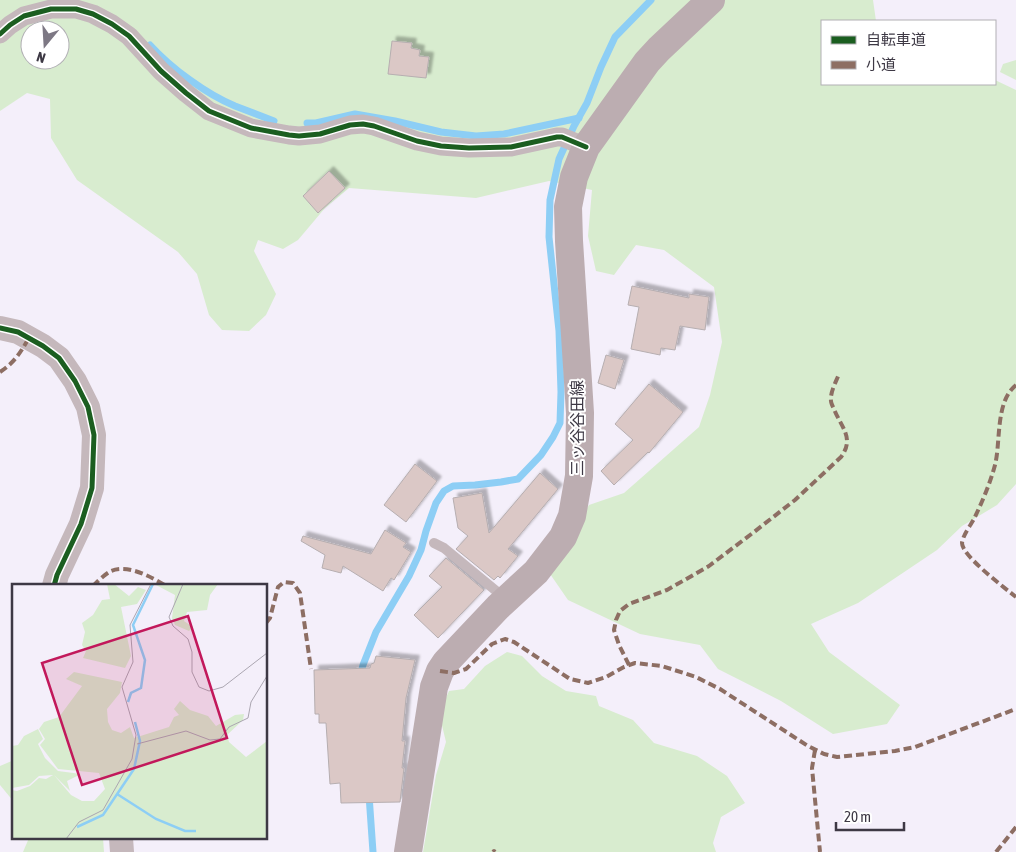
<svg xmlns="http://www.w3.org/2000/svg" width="1016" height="852" font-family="'Asap Condensed','Noto Sans JP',sans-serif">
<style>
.green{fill:#d8eccf;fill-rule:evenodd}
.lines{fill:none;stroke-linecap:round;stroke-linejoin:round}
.stream{stroke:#8dcef5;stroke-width:7}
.building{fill:#dbc8c6;stroke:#b6aeb0;filter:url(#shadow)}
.service{stroke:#c5b8bc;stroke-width:10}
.minor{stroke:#c5b8bc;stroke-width:19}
.tertiary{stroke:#c5b8bc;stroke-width:24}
.secondary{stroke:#bcadb1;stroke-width:28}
.quiet{stroke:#8d6e63;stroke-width:4;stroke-dasharray:8 4;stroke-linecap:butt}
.cycleway-casing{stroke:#fff;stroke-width:8}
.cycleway{stroke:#1b5e20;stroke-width:5}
.labels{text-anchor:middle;stroke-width:4;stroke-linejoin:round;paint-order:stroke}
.street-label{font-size:16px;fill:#3d3844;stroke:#fff}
.inset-river{fill:none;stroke:#8dcef5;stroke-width:2.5}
.inset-road{fill:none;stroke:#aba6b1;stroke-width:1}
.view{fill:#c2185b;fill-opacity:0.15;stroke:#c2185b;stroke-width:2.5}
.inset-edge{fill:none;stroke:#3d3844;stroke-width:2.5}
</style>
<defs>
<filter id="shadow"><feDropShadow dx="4.5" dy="-4.5" stdDeviation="1" flood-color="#0004"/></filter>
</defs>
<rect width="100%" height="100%" fill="#f4effa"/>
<!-- green -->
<g class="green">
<path d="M0 0H873L876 21H822V84H995V80L1016 90V484L997 505 962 526 937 550 858 603 811 624 829 652 900 705 887 724 833 734 781 701 718 669 700 645 640 634 568 600 548 571 589 505 624 493 699 427 710 395 722 342 714 287 664 250 636 245 614 275 596 271 588 236 592 190 549 181 476 198 349 188 325 208 298 240 283 249 258 240 254 251 276 294 266 315 249 331 222 330 209 315 197 274 178 252 77 180 51 138 50 99 27 93 0 111ZM30 30H60V60H30Z"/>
<polygon points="1016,60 1016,80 1000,72 1003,64"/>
<polygon points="507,652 522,656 542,676 566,691 596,696 599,706 633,720 654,743 697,756 727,776 745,803 721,817 713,843 716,852 423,852 436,775 446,742 439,713 449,691 464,689 485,666"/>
<polygon points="14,760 14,802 0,785 0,766"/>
<polygon points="29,838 103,838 104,852 23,852"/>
</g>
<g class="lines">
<!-- stream -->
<g class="stream">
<path d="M150 45C171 68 206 94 235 106 248 111 261 116 274 121"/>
<polyline points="307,123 316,123 355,114 395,121 441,132 476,136 504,134 579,118"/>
<polyline points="360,677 363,665 376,632 409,576 421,550 426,531 436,503 444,491 453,486 475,485 501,482 518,479 541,455 553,437 560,423 561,392 559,331 549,237 550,200 559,159 574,126 587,103 601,67 615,37 651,0"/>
<polyline points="369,795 373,852"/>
</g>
</g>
<!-- building -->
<g class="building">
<polygon points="392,41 412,43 411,48 420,50 419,56 429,57 426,78 388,74"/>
<polygon points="329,171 345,188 318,213 303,196"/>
<polygon points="632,286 689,298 689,294 709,297 705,330 680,326 675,350 661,348 660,355 631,349 639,307 628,305"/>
<polygon points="606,355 624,360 615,389 598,383"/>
<polygon points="649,384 683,412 649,453 648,452 614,485 601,471 633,440 615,424"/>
<polygon points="415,464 437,481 406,522 384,505"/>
<polygon points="540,473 558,489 508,549 518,556 500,578 498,576 494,580 456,549 468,536 458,528 453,498 482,493 489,533"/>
<polygon points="385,530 406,543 403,547 411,552 394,580 391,578 383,591 343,566 341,573 322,568 325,555 301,541 303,536 371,554"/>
<polygon points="446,558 484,590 438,638 414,615 442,587 429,576"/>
<polygon points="376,656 415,660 406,698 402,741 405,741 402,768 404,768 400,802 341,803 340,783 330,784 326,723 319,723 319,714 315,714 314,670 370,668 371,664 374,663"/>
</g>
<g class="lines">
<!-- service -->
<polyline class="service" points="434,543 444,548 506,599"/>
<!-- minor -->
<polyline class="minor" points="0,34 10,25 24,16 51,9 76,9 93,14 112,24 129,36 161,71 186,93 209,111 251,128 289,135 299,136 320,134 350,125 363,124 374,126 417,141 441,146 469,148 511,147 557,137 562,137 586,147"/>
<!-- tertiary -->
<g class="tertiary">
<polyline points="0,328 18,332 43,346 59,358 75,381 88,407 94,435 92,488 81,524 57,575 54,586"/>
<polyline points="121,838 122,852"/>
</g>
<!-- secondary -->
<polyline class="secondary" points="408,852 434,687 440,671 446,662 498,607 536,572 563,537 572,516 579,476 580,413 569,241 568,207 574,177 586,147 647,62 659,49 711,0"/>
<!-- quiet -->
<g class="quiet">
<path d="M0 372C15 362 20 353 29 338"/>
<path d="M1016 385C995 402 1001 441 995 465 990 484 982 502 974 519 970 526 963 535 962 543 962 556 1005 588 1016 597"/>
<path d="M93 586C98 581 105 574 111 571 128 564 152 577 166 586"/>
<polyline points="266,623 270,618 278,587 284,582 293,583 300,593 311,669"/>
<path d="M629 665 619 645 614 630 616 620 620 611 629 604 667 590 709 566 754 532 795 500 841 457C855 438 841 427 834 409 833 407 831 403 831 401 830 392 836 382 839 374"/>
<polyline points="440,671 454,673 466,669 492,644 505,639 514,642 570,679 588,683 606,677 624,667 635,663 662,666 696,677 720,689 808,746 824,754 837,757 895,751 915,747 1016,709"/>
<polyline points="815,750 812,768 820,852"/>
<polyline points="493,852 494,851 495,852"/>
<polyline points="996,852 1016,827"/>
</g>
<!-- cycleway casing -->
<g class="cycleway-casing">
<g id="cycleway">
<polyline points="0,34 10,25 24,16 51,9 76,9 93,14 112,24 129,36 161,71 186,93 209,111 251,128 289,135 299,136 320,134 350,125 363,124 374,126 417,141 441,146 469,148 511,147 557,137 562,137 586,147"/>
<polyline points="0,328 18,332 43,346 59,358 75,381 88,407 94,435 92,488 81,524 57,575 54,586"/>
</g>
</g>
<!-- cycleway -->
<use href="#cycleway" class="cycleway"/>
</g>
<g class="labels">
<!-- street labels -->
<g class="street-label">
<text transform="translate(577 428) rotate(-90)" y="6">三ッ谷谷田線</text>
</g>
</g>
<!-- overview -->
<g transform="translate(12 584)">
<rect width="255" height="255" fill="#f4effa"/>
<path d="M95 0H102L117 12 126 3 134 6 125 20 109 23 119 72 113 84 71 74 74 67 70 61 73 48 70 39 81 31 90 16 98 15ZM206 0 198 11 195 26 175 28 172 37 181 43 177 47 163 41 160 34 163 11 144 1ZM62 88 110 98 108 109 95 125 96 138 100 146 109 149 118 143 122 154 157 143 162 133 167 131 162 125 168 117 178 126 196 132 204 142 223 131 232 130 231 136 215 151 217 158 234 173 255 157V255H0V206L5 207 18 202 27 194 34 195 41 191 27 192 17 201 0 204V162L6 161 12 152 26 145 31 155 26 160 33 174 46 187 69 190 55 197 58 207 42 191 59 211 70 217H82L93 205 87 189 46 185 28 161 33 155 27 145 32 138 47 133 70 102 54 95Z" fill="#d8eccf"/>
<path class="inset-river" d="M116 118 119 109 129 104 133 76 121 41 141 0M105 210 144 235 173 247H184M65 243 91 231 122 185 128 157 123 138"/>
<path class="inset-road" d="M171 0 157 33 161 42 176 55 180 68V88L187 103 197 107 211 103 255 69M125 160 174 147 198 156 208 155 217 143 236 134 239 118 255 92M54 255 67 238 91 226 120 175 124 151 110 103 121 78 118 41 139 0"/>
<path class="view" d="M176 32 215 154 70 201 30 79Z"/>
<rect width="255" height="255" class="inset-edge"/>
</g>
<!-- legend -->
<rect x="821" y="20" width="175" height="65" fill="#ffffff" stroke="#b1afb4"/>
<rect x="831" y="36" width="25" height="8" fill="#1b5e20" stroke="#b1afb4"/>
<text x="866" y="45" font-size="15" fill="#3d3844">自転車道</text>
<rect x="831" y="61" width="25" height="8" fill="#8d6e63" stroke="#b1afb4"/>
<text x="866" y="70" font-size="15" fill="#3d3844">小道</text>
<!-- north arrow -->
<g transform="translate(45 45) rotate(198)"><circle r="24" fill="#ffffff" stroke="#b1afb4"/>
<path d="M0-4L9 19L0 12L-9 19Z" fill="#7d7884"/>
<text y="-8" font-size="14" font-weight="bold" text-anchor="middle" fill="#3d3844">N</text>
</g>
<!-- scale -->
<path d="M836 822v8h68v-8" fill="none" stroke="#3d3844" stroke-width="2.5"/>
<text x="844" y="822" font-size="15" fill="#3d3844" stroke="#ffffff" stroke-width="4" paint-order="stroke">20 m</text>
</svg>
